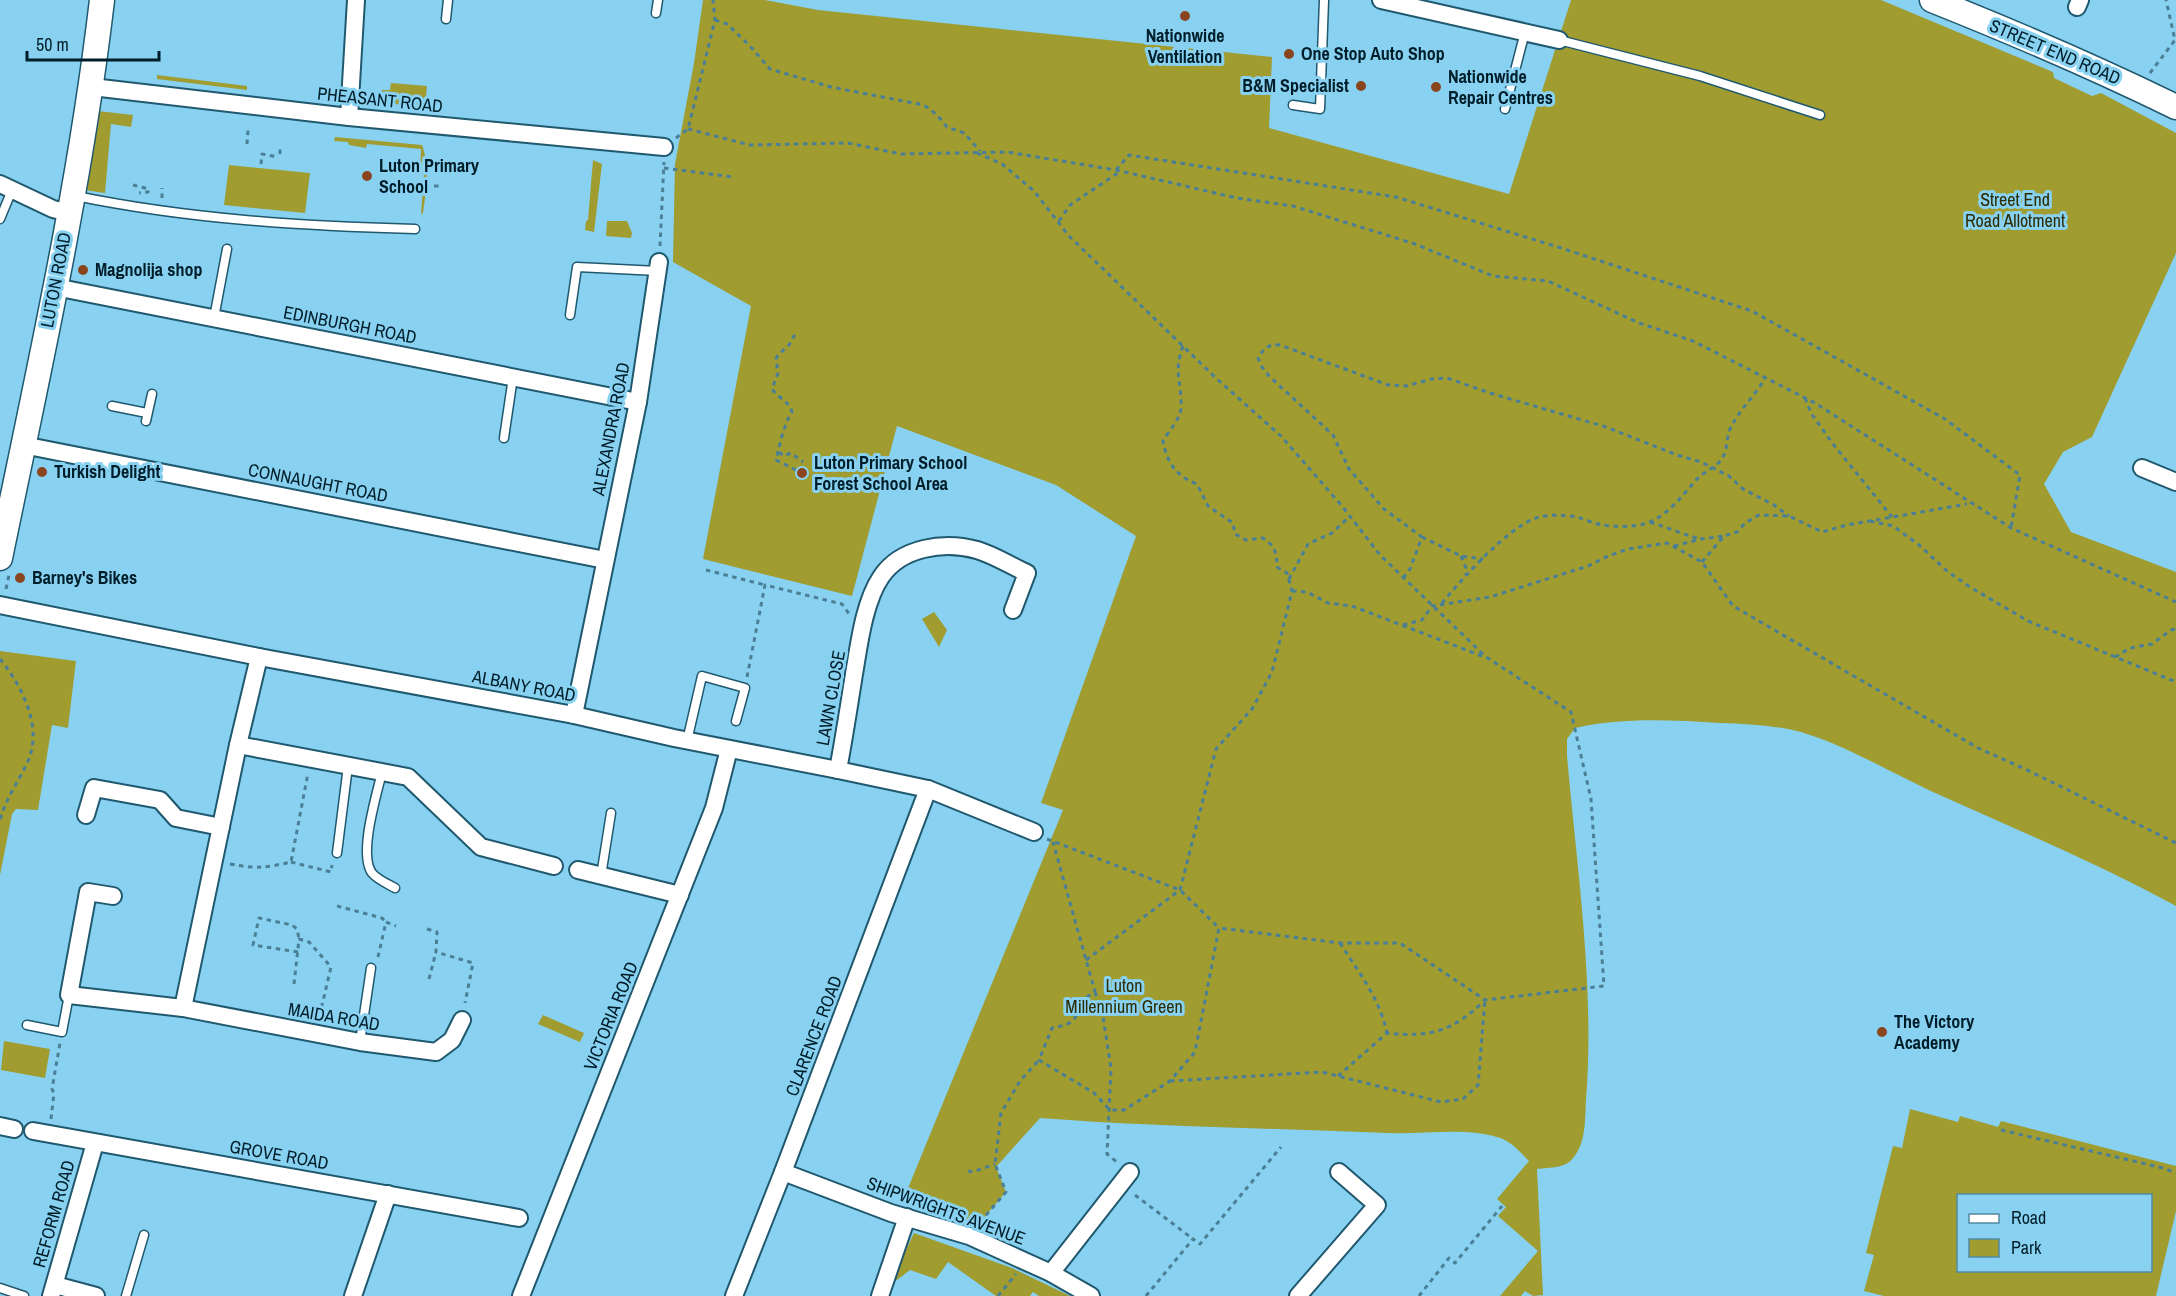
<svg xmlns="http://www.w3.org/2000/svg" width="2176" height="1296" font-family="'Archivo Narrow',sans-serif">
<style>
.green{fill:#a09c30;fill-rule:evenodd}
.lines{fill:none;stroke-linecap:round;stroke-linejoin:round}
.lane-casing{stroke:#20586e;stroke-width:11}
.street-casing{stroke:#20586e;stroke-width:20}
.secondary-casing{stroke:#20586e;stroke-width:27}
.path{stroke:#4a7f96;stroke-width:3;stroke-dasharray:4.5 4.5;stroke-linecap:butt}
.lane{stroke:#fff;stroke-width:8}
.street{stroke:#fff;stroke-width:16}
.secondary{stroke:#fff;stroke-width:24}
.poi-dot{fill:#8b451e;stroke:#88d1f1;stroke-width:2}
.labels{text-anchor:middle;stroke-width:6;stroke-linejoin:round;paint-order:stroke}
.poi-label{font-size:18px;font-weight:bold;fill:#001e2a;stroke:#88d1f1;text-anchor:start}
.street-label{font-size:18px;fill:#001e2a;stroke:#88d1f1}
.park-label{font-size:18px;fill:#2d2b00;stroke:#88d1f1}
</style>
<rect width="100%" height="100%" fill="#88d1f1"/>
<!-- green -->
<g class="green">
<path d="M703 0H765L818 10 1272 57 1269 128 1509 194 1571 0H1881L2053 72 2054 78 2092 96 2101 93 2176 133V253L2092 437 2063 452 2044 484 2071 532 2176 572V906C2097 863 2015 829 1933 792 1890 772 1847 746 1801 732 1774 725 1747 724 1720 723 1671 720 1623 717 1575 728L1567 739V756C1577 870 1595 986 1586 1100 1585 1119 1586 1142 1574 1157 1565 1169 1551 1167 1537 1169L1543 1295 1533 1296 1525 1291 1521 1296H1500L1538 1251 1498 1216 1506 1207 1497 1199 1529 1161C1519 1151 1510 1140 1497 1137 1462 1127 1423 1135 1387 1133 1271 1128 1155 1127 1040 1118L996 1167 1006 1192 975 1228 955 1216 904 1198 1063 810 1041 803 1136 536 1056 485 897 426 852 596 703 559 751 306 673 262 675 164 694 63Z"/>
<polygon points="157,75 247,86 247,90 157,79"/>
<polygon points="391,83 427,86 425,107 394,104 394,94 382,92 382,90 390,90"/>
<polygon points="98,111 133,115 131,127 111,124 105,193 84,190"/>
<path d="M335 137 422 145C430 166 426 192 423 213L421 214 424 174 420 173 421 149 367 144 366 148 349 145 348 142 334 141Z"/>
<polygon points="593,160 602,164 594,232 585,230 586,221 588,220"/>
<polygon points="229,165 310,173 305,213 224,205"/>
<polygon points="607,221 627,221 632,233 631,238 606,236"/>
<polygon points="934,612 947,630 939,647 922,619"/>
<polygon points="0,651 76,661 68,728 52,725 38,810 16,809 12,814 0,875"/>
<polygon points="543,1015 584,1033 580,1042 538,1024"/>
<polygon points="4,1041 50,1049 45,1078 1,1070"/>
<path d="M1910 1109 1958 1122 1960 1116 1998 1127 2001 1121 2176 1166V1211L2156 1296H1884L1864 1291 1874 1255 1866 1253 1893 1146 1902 1148ZM1958 1196H2150V1270H1958Z"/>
<polygon points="914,1233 1012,1268 1070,1296 1039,1296 1033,1292 1030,1296 996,1296 948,1262 936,1279 910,1270 897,1280 892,1279"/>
</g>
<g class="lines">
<!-- lane casing -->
<g class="lane-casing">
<g id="lane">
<polyline points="656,13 658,0"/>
<polyline points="446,19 448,0"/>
<polyline points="1559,40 1700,76 1820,115"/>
<polyline points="1293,105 1320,109 1324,0"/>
<polyline points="1505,109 1525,32"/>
<path d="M76 196C188 219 301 226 415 229"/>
<polyline points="0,219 12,190"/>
<polyline points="570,315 577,267 658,271"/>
<polyline points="214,318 227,249"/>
<polyline points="112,406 147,413"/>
<polyline points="146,421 152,394"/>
<polyline points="504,438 513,377"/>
<polyline points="687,741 702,676 745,688 736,721"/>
<path d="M382 772C377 794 358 854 372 873 378 880 388 884 395 888"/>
<polyline points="337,853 348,766"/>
<polyline points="601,876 611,813"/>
<polyline points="27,1025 62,1032 69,995"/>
<polyline points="360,1042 371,968"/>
<polyline points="0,1288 24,1296"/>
<polyline points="126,1296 144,1235"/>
</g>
</g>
<!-- street casing -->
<g class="street-casing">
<g id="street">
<polyline points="1381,0 1559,40"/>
<polyline points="2077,7 2080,0"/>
<polyline points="92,87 349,117 664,147"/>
<polyline points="349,117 356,0"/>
<polyline points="0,184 53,209 69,213"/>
<polyline points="55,287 638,402"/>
<polyline points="23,445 605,560"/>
<polyline points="2142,468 2176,482"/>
<polyline points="0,605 259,657 574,715 674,738 838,770 928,789 1034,832"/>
<polyline points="574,715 638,402 659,262"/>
<polyline points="238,745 408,777 481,847 554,866"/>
<path d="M838 770C844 738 849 706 854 674 859 645 864 602 881 577 901 547 944 541 977 550 994 555 1011 566 1027 573L1013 610"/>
<polyline points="86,815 94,788 160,800 176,818 221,827"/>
<polyline points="578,870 680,895"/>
<polyline points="113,896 88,892 69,995 183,1008 238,745 259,657"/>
<polyline points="183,1008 360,1042 436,1052 452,1040 462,1020"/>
<polyline points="0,1126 14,1129"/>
<polyline points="33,1131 519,1218"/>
<polyline points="783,1172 891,1213 969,1236 1051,1273 1091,1296"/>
<polyline points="1051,1273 1130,1172"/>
<polyline points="55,1285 96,1296"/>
<polyline points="51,1296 95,1143"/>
<polyline points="353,1296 388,1194"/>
<polyline points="521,1296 714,808 729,749"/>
<polyline points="734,1296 783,1172 928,789"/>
<polyline points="880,1296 907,1217"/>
<polyline points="1298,1296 1377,1205 1339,1172"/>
</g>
</g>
<!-- secondary casing -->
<g class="secondary-casing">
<g id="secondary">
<path d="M1932 0C2015 33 2096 68 2176 107"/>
<path d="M0 558C38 373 80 188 102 0"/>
</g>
</g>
<!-- path -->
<g class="path">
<polyline points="715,20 727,24 750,46 770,69 831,87 924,105 937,115 947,127 964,133 980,151"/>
<polyline points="2150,73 2175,40 2166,0"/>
<polyline points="688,129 750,145 848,143 901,154 1007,152 1116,170 1237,198 1293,206 1415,244 1493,276 1548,281 1639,323 1693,341 1815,403 2011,528 2176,602"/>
<polyline points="676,138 688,129 715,20 713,0"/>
<polyline points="247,144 248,130 250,129"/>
<polyline points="977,153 1002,164 1034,191 1069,236 1218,380 1281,436 1342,506 1380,555 1486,657 1571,712 1591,799 1604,986 1485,1000 1400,943 1340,943 1219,928"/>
<polyline points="280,154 280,146"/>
<polyline points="261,164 262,154 278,157"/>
<polyline points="664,168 733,177"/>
<polyline points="1116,170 1129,155 1396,197 1558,247 1752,311 1945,419 2020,475 2011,528"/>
<polyline points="133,185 149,189 148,192 139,193"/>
<polyline points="434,186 442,186"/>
<polyline points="162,198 162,188"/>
<polyline points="1059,221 1070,205 1121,171"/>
<polyline points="660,246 664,162"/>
<polyline points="1805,398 1811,413 1833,444 1892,517"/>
<polyline points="779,452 784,456 791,453 803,462"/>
<path d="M796 470 776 460C779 447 785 421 792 412 789 401 778 398 772 389L778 373 776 359 778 355 789 345 797 331"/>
<polyline points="1870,521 1893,526 1918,544 1947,571 1970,587 2028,621 2176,682"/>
<polyline points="1650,522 1699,539"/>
<polyline points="1422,537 1461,556 1483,559"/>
<polyline points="1674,546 1701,539 1724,536"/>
<polyline points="1461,556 1466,568 1466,575"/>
<polyline points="1702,562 1724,536 1737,532 1745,523 1759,515 1789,516 1822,532 1847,525 1967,504"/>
<polyline points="706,570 765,585"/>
<path d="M1403 578 1410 569 1422 537 1384 509 1349 469 1333 435 1269 376 1262 367 1258 358C1264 348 1268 344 1280 345L1388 385 1406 386 1432 379 1447 378 1490 393 1606 427 1677 455 1701 462 1729 476 1743 489 1774 505 1789 516"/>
<polyline points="1289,579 1308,544 1332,533 1349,517"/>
<polyline points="6,589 9,575"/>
<polyline points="1292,591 1307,592 1328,603 1352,606 1482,656"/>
<path d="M1442 603C1462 579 1507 528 1536 518 1548 514 1564 515 1577 517 1585 519 1594 524 1603 525 1614 527 1633 527 1644 524 1668 517 1683 494 1699 477 1706 471 1719 465 1723 457 1728 448 1726 436 1731 427 1740 409 1755 396 1765 378"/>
<polyline points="1403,625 1422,620 1432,606 1490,597 1588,566 1608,556 1628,549 1667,543 1702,562 1733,606 1978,748 2025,769 2176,843"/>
<polyline points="2115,657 2130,648 2152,644 2171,630 2176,629"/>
<path d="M0 659C22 686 43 727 28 761 19 781 6 798 0 820"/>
<polyline points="747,677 765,585 842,604 849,614"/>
<path d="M1047 839 1180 890 1219 928 1195 1052 1170 1081 1124 1110H1110L1094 1093 1039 1060 1052 1028C1072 1024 1077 1022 1080 1001L1095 992 1053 842"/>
<polyline points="291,862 331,872 332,865"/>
<path d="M230 864C257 869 264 868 291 862L308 773"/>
<polyline points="337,906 382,918 386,922"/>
<polyline points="427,929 437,932 436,952 473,963 465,1003"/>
<path d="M1340 943C1358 971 1380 999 1387 1033"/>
<polyline points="298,952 253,945 259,918 292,925 297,929 299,939"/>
<polyline points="378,957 386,922 396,926"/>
<path d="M1086 960 1180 890 1216 749 1252 709 1272 672 1292 591 1287 573 1277 567C1277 553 1275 546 1263 538L1246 540 1235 534 1233 523 1208 506 1197 484C1176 476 1167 463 1163 441 1168 432 1181 418 1181 408 1182 382 1173 373 1183 346"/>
<polyline points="429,979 436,952"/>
<polyline points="294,984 299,939 309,942 331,967 319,1018"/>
<polyline points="1095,992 1103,1017 1111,1068 1107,1154 1118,1163"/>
<path d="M1338 1076 1387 1033C1430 1038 1453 1031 1484 1001"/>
<polyline points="1170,1081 1322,1072 1441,1102 1463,1099 1478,1085 1485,1000"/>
<polyline points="51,1119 54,1093 52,1089 60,1043"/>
<polyline points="2001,1130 2163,1168 2176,1173"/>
<polyline points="968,1171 973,1172 995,1164"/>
<polyline points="1135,1195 1193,1239"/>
<polyline points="980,1222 1006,1192 995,1164 1001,1113 1020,1081 1039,1060"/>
<polyline points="998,1296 1016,1274"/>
<polyline points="1146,1296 1193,1239 1200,1244 1281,1147"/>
<polyline points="1419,1296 1449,1258 1455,1263 1502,1206"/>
</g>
<!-- lane -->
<use href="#lane" class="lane"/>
<!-- street -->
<use href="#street" class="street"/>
<!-- secondary -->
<use href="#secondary" class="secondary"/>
</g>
<!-- markers -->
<g class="poi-dot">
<circle cx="1185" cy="16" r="6"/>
<circle cx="1289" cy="54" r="6"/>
<circle cx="1361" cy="86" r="6"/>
<circle cx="1436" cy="87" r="6"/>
<circle cx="367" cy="176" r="6"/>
<circle cx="83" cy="270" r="6"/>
<circle cx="42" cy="472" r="6"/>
<circle cx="802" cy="473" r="6"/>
<circle cx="20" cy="578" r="6"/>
<circle cx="1882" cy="1032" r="6"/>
</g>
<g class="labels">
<!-- poi labels -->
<g class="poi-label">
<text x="1185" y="42" text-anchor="middle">Nationwide<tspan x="1185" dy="21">Ventilation</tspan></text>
<text x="1301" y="60">One Stop Auto Shop</text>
<text x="1448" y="83">Nationwide<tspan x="1448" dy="21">Repair Centres</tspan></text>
<text x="1349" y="92" text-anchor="end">B&amp;M Specialist</text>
<text x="379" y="172">Luton Primary<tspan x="379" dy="21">School</tspan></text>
<text x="95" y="276">Magnolija shop</text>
<text x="814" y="469">Luton Primary School<tspan x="814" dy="21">Forest School Area</tspan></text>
<text x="54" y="478">Turkish Delight</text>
<text x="32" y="584">Barney's Bikes</text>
<text x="1894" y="1028">The Victory<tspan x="1894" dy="21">Academy</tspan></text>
</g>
<!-- street labels -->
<g class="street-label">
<text transform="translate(2055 52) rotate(23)" y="6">STREET END ROAD</text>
<text transform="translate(380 100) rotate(6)" y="6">PHEASANT ROAD</text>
<text transform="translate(56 280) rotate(-79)" y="6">LUTON ROAD</text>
<text transform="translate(350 325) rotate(11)" y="6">EDINBURGH ROAD</text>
<text transform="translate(611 429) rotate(-79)" y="6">ALEXANDRA ROAD</text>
<text transform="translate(318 483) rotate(11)" y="6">CONNAUGHT ROAD</text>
<text transform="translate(524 686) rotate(11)" y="6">ALBANY ROAD</text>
<text transform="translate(831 698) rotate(-80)" y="6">LAWN CLOSE</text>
<text transform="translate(611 1016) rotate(-68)" y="6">VICTORIA ROAD</text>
<text transform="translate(334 1017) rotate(10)" y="6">MAIDA ROAD</text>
<text transform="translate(814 1036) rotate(-69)" y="6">CLARENCE ROAD</text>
<text transform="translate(279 1155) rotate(10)" y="6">GROVE ROAD</text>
<text transform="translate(946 1211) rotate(20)" y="6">SHIPWRIGHTS AVENUE</text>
<text transform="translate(54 1214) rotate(-74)" y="6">REFORM ROAD</text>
</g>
<!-- park labels -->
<g class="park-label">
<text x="2015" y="206">Street End<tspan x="2015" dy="21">Road Allotment</tspan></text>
<text x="1124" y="992">Luton<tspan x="1124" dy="21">Millennium Green</tspan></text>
</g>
</g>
<!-- legend -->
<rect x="1957" y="1194" width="195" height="78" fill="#88d1f1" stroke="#5289a1" stroke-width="1.5"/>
<rect x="1969" y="1214" width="30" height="9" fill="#ffffff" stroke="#5289a1" stroke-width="1.5"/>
<text x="2011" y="1224" font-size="18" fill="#001e2a">Road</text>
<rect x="1969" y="1239" width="30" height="18" fill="#a09c30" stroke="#5289a1" stroke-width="1.5"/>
<text x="2011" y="1254" font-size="18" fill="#001e2a">Park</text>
<!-- scale -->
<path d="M27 51v9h132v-9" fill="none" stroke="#001e2a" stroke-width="3"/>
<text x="36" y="51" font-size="18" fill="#001e2a" stroke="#88d1f1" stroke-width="4.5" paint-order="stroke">50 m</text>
</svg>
